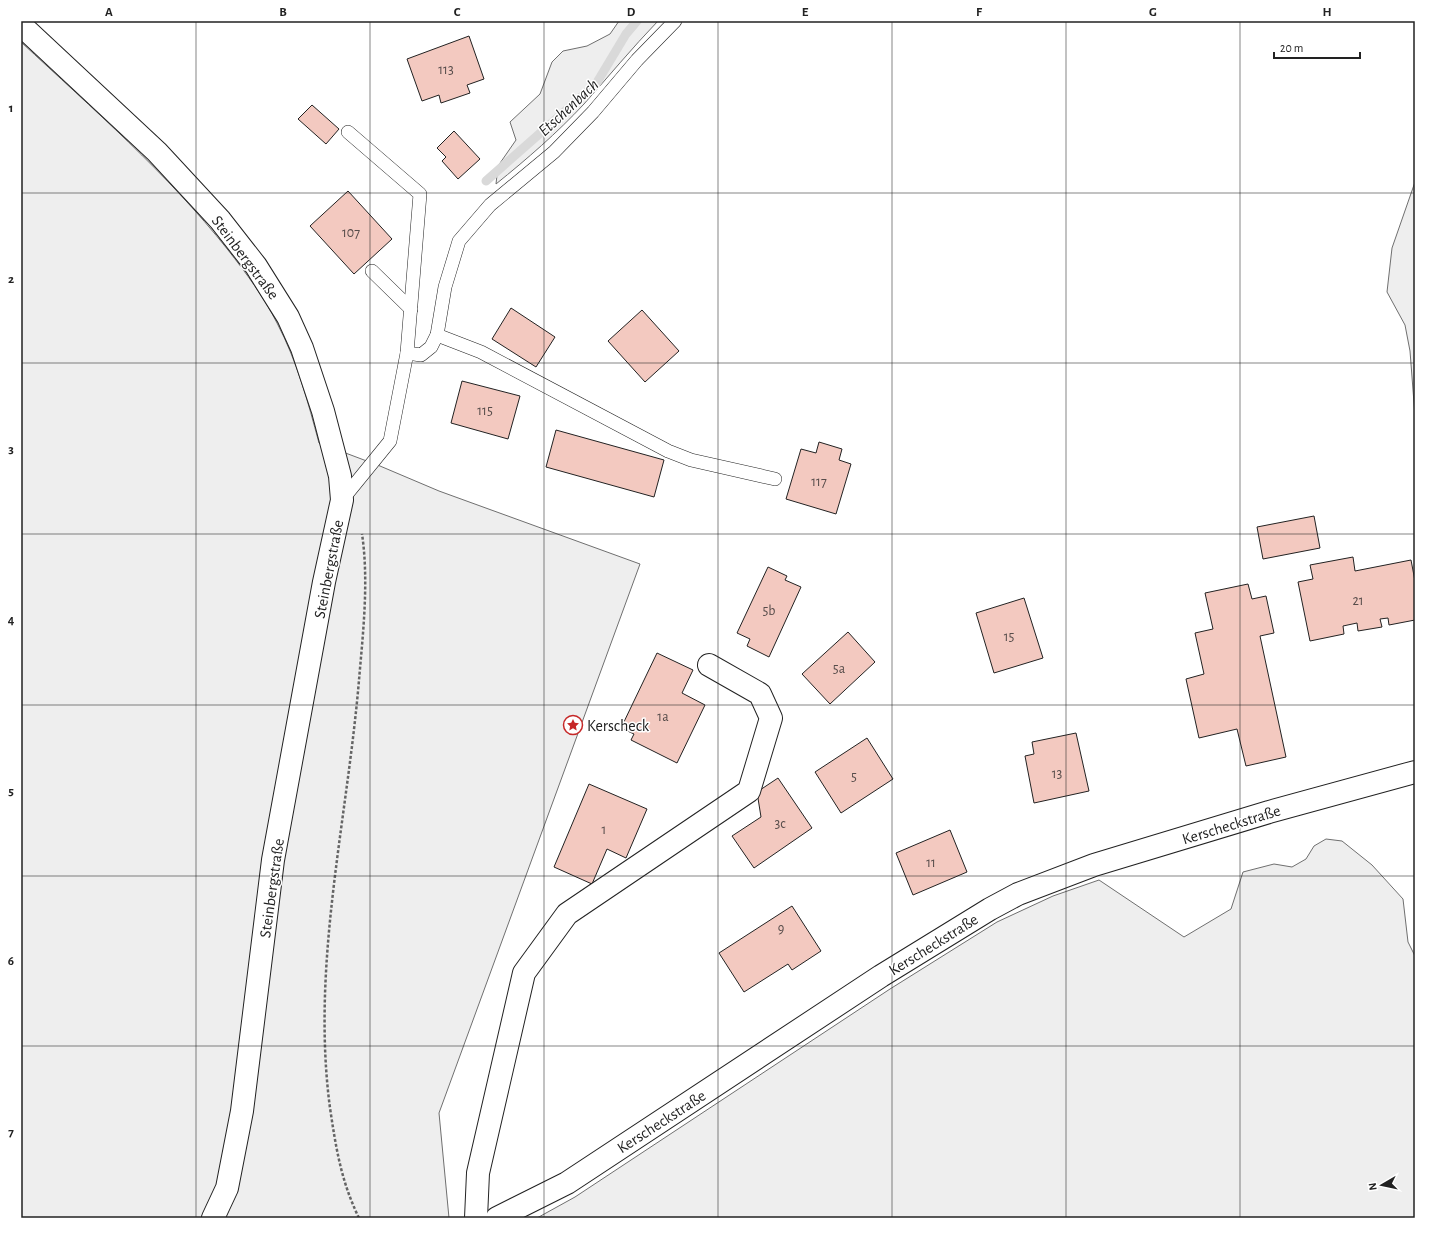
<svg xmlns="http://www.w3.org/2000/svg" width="1436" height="1239" font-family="'Alegreya Sans',sans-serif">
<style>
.green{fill:#eee;stroke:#6f6f6f}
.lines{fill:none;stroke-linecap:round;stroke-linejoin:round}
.stream{stroke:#d9d9d9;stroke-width:9}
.building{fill:#f3c9c0;stroke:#222}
.service-casing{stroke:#222;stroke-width:14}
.minor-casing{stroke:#222;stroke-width:24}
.tertiary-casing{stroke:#222;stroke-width:24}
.path{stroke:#646464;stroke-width:2.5;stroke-dasharray:3 2;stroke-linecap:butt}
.service{stroke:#fff;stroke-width:13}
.minor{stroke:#fff;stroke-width:22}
.tertiary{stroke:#fff;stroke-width:22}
.grid{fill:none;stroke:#222;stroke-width:1;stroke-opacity:0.55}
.labels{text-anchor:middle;stroke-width:3;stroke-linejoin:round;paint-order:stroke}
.number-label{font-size:14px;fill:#564c4a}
.street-label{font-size:16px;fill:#222;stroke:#fff}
.poi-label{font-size:16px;fill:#222;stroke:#fff;text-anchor:start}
.water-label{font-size:17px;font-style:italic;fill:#222;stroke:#fff}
.neatline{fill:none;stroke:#222;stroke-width:1.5}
.grid-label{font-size:13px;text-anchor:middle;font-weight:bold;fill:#222}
</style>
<rect width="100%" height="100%" fill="#fff"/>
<!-- green -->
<g class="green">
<path d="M619 21H658C632 48 609 76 584 104 557 133 527 159 496 184L498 166 516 140 510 122 540 94 552 62 563 51 587 46 610 34Z"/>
<path d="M21 42C93 109 167 173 228 250 246 273 264 297 277 323 297 361 308 402 319 443L380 466 439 491 640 564 439 1113 449 1218H21Z"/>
<polygon points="1415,182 1415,416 1410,351 1405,325 1387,292 1392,248"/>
<polygon points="1326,839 1342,841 1372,865 1403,899 1408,942 1415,956 1415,1218 537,1218 575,1197 890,989 997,922 1053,896 1099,880 1184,937 1231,909 1243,872 1274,864 1292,867 1306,859 1314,846"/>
</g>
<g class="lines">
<!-- stream -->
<polyline class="stream" points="486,181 596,84 626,34 637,21"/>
</g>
<!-- building -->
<g class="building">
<polygon points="469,36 484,79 467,85 470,93 441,103 439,95 422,101 407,59"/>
<polygon points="312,105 339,129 326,144 298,119"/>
<polygon points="454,131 480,159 458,179 442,161 446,157 437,148"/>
<polygon points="348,191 392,239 354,274 310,226"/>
<polygon points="511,308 555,337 536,367 492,339"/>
<polygon points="642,310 679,351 645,382 608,341"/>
<polygon points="462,381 520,396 508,439 451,423"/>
<polygon points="556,430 664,460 654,497 546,467"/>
<polygon points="819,442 842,449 839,460 851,464 836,514 786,499 801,449 816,453"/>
<polygon points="1314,516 1320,548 1263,559 1257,527"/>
<polygon points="1353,557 1355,571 1411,560 1415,581 1415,620 1389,625 1388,618 1380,619 1382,627 1358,631 1357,623 1343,626 1344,634 1310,641 1298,582 1313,579 1310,565"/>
<polygon points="768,567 787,576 785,580 801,587 769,657 747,646 750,639 737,633"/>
<polygon points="1248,584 1252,599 1266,596 1274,633 1260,636 1286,757 1246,766 1237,729 1199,738 1186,679 1204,674 1195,633 1213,629 1205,593"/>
<polygon points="1024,598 1043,658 994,673 976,613"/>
<polygon points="848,632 875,662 830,704 802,674"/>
<polygon points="657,653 693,670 682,693 705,705 677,763 631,740 634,734 621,728"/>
<polygon points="1076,733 1089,791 1034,803 1025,756 1034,754 1032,742"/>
<polygon points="867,738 893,779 841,813 815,772"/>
<polygon points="778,778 812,828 754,868 732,836 761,817 757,792"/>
<polygon points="589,784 647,809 626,858 607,849 592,884 554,867"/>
<polygon points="950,830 967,872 913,895 896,853"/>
<polygon points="792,906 821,951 792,970 788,964 744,992 719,953"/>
</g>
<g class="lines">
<!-- service casing -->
<g class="service-casing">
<g id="service">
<polyline points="348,132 420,194 407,353"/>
<polyline points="372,271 411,309"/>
<polyline points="437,335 481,352 668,451 691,460 775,479"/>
<polyline points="342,500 390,441 407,353 421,355 431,347 437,335 445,287 459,241 490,205 554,152 593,112 637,60 675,21"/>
</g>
</g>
<!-- minor casing -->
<g class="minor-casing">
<g id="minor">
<polyline points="476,1218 478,1173 524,973 567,914 749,791 771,718 760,694 709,665"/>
<polyline points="497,1218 567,1183 881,976 990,909 1018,894 1094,865 1269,812 1415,772"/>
</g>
</g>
<!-- tertiary casing -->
<g class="tertiary-casing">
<polyline id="tertiary" points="21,25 157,152 220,220 256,266 288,317 302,348 323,411 340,476 342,500 324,582 273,860 242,1111 227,1188 213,1218"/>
</g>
<!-- path -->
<path class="path" d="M359 1218C341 1181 336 1148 330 1108 311 965 347 822 359 680 363 633 369 581 362 534"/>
<!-- service -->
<use href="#service" class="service"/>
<!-- minor -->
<use href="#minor" class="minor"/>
<!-- tertiary -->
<use href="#tertiary" class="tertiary"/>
</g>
<!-- grid -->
<path class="grid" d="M196 21V1218M370 21V1218M544 21V1218M718 21V1218M892 21V1218M1066 21V1218M1240 21V1218M21 193H1415M21 363H1415M21 534H1415M21 705H1415M21 876H1415M21 1046H1415"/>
<!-- icons -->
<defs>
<g id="sight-ring" transform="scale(1)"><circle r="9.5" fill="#fff" stroke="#c62828" stroke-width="1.5"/><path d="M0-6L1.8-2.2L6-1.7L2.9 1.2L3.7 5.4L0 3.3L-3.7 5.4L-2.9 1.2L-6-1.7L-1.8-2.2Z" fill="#c62828"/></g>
</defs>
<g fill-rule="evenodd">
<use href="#sight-ring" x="573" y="725"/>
</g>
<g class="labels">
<!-- number labels -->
<g class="number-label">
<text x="446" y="74">113</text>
<text x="351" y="237">107</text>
<text x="485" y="415">115</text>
<text x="819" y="486">117</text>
<text x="1358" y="605">21</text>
<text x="769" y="615">5b</text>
<text x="1009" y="641">15</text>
<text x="839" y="673">5a</text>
<text x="663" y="721">1a</text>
<text x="1057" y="778">13</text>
<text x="854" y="781">5</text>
<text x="780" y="828">3c</text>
<text x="604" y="834">1</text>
<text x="931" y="867">11</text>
<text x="781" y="933">9</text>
</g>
<!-- street labels -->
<g class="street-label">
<text transform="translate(246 257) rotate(53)" y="6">Steinbergstraße</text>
<text transform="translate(328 569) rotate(-79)" y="6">Steinbergstraße</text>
<text transform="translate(1231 824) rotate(-17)" y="6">Kerscheckstraße</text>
<text transform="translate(271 888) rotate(-82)" y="6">Steinbergstraße</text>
<text transform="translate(933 944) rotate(-32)" y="6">Kerscheckstraße</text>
<text transform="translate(661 1121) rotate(-33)" y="6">Kerscheckstraße</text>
</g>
<!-- poi labels -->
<g class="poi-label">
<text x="587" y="731">Kerscheck</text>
</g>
<!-- water labels -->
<g class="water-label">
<text transform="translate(568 107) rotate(-43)" y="6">Etschenbach</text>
</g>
</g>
<!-- border -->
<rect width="1436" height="1239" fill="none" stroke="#ffffff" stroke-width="44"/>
<!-- north arrow -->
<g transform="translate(1382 1185) rotate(261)" stroke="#ffffff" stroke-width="3" paint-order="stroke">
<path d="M0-3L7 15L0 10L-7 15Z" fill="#222222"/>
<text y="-6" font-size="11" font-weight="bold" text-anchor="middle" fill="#222222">N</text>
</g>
<!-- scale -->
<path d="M1274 52v6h86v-6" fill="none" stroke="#222222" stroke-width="2"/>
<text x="1280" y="52" font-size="12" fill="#222222" stroke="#ffffff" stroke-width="3" paint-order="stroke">20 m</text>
<rect x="22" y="22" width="1392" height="1195" class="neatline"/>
<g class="grid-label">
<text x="109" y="16">A</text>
<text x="283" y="16">B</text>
<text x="457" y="16">C</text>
<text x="631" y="16">D</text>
<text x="805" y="16">E</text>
<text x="979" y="16">F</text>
<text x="1153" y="16">G</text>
<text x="1327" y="16">H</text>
<text x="11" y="112">1</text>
<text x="11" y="283">2</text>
<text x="11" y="453">3</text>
<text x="11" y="624">4</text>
<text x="11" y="795">5</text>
<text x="11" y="965">6</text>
<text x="11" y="1136">7</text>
</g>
</svg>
